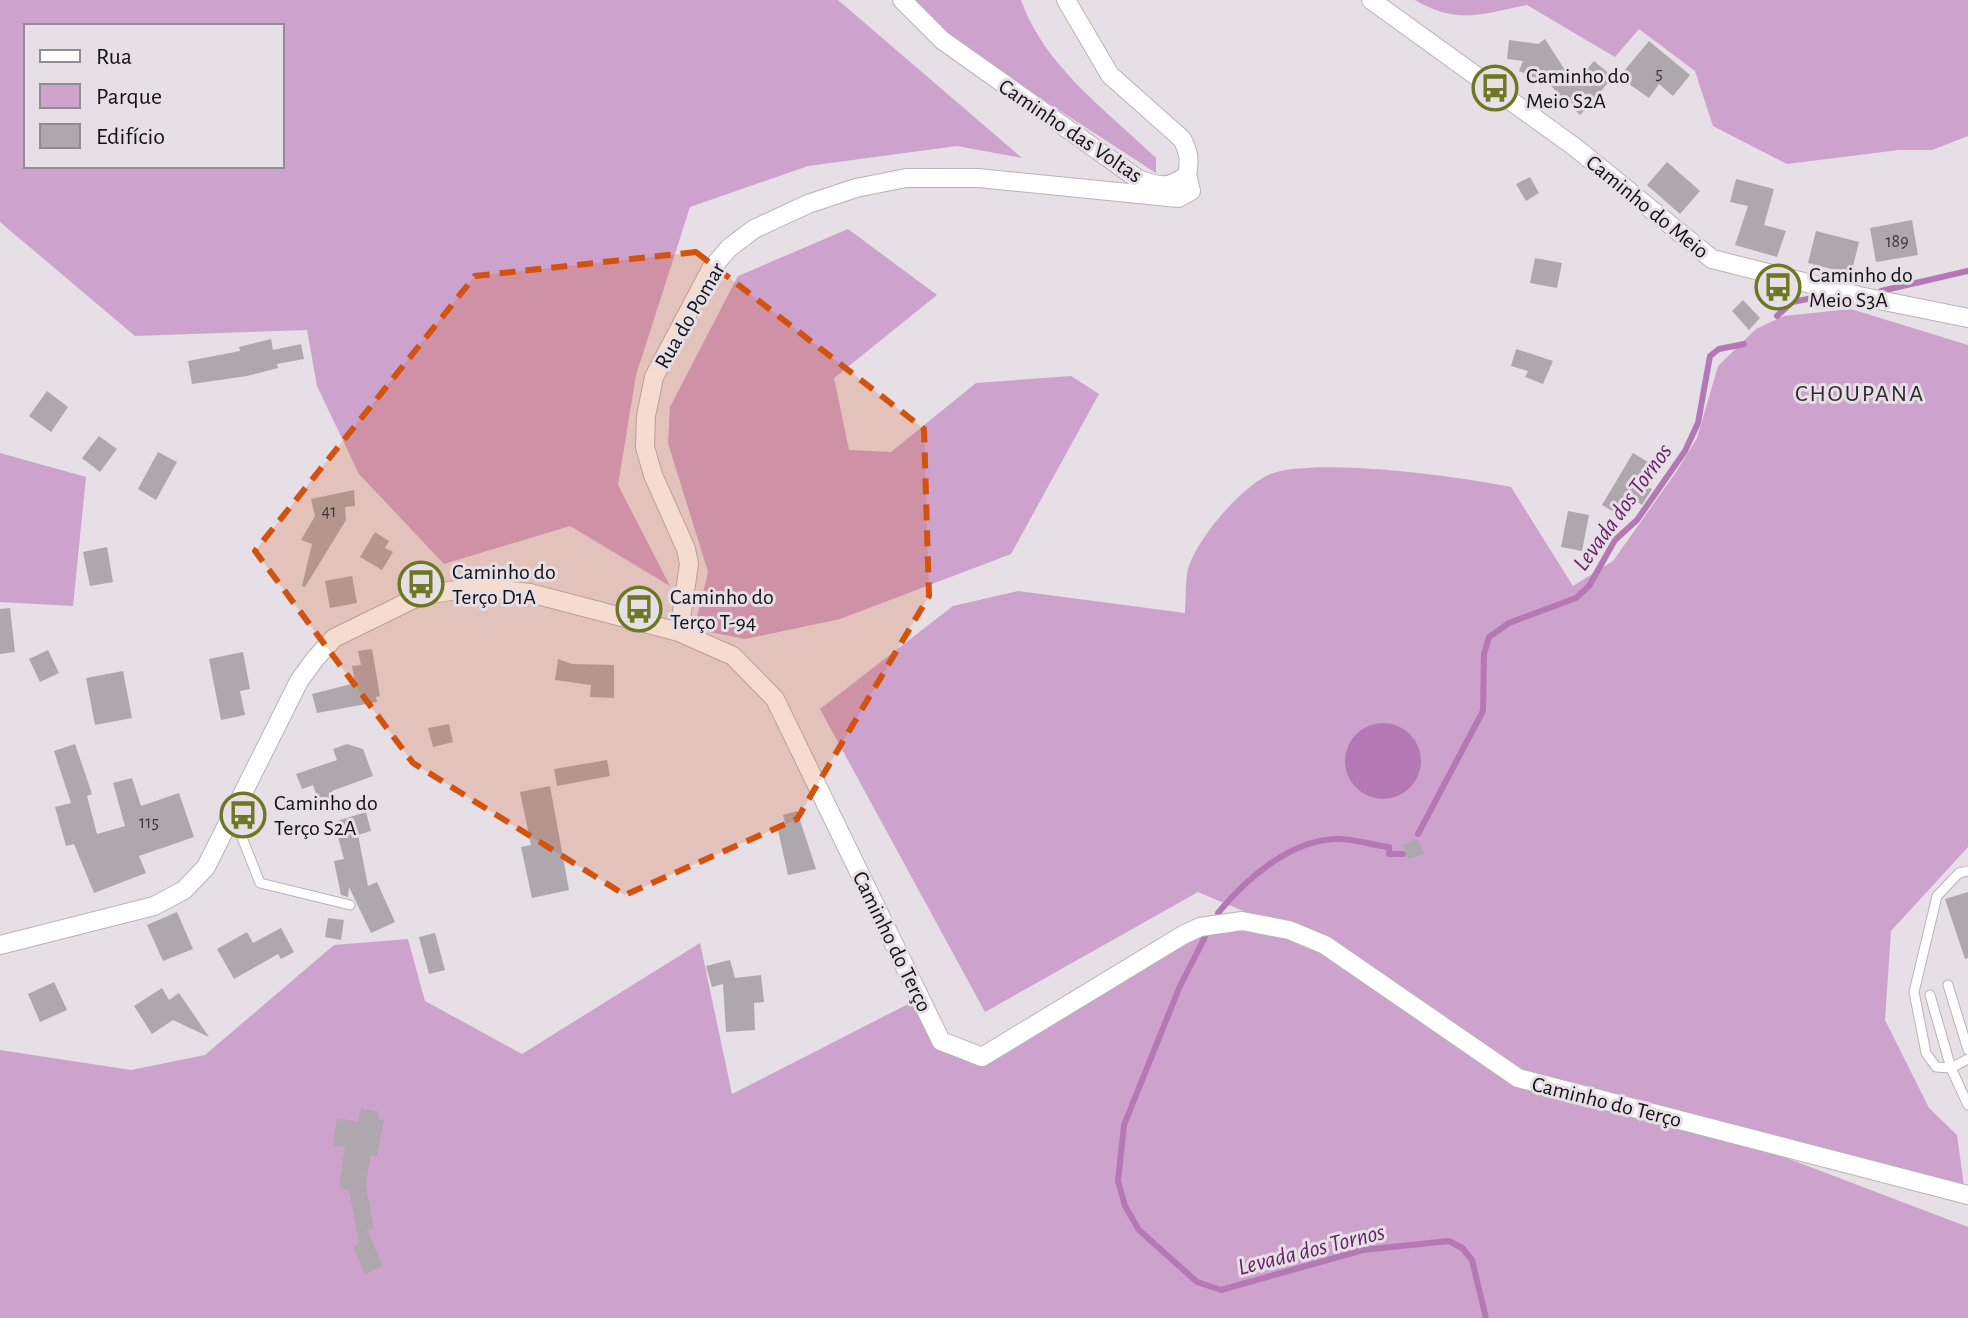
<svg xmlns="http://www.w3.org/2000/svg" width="1968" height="1318" font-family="'Alegreya Sans',sans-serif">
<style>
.green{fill:#cda2cc;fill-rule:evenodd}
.water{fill:#b479b4}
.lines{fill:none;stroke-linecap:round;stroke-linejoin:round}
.stream{stroke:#b479b4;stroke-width:6}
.building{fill:#aea8ae}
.service-casing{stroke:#b9b2b9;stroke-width:11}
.minor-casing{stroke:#b9b2b9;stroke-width:20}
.service{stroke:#fff;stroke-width:9}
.minor{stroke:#fff;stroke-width:18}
.marked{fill:#d3520d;fill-opacity:0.2;stroke:#d3520d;stroke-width:6;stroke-dasharray:16 10;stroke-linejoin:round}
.labels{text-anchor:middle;stroke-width:6;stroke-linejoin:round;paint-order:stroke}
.number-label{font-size:18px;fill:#3a383a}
.poi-label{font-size:22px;fill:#141214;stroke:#e6dfe6;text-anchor:start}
.street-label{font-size:22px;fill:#141214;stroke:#e6dfe6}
.neighbourhood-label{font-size:24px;letter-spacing:2px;fill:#2f2a2f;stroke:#e6dfe6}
.water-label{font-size:24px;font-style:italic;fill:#671f69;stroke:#e6dfe6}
</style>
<rect width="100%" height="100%" fill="#e6dfe6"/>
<!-- green -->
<g class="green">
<path d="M0 0H838L1022 158 957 146 808 166 690 207 636 375 618 485 670 586 570 526 444 564 359 474 317 386 307 330 135 336 0 222ZM26 26H282V166H26Z"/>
<path d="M911 0H1021C1044 66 1107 111 1156 158V173L946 37Z"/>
<path d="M1415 0H1968V136L1932 150H1899L1787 164 1713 126 1695 71 1639 29 1615 57 1527 5C1481 14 1458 25 1415 0Z"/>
<polygon points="848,229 937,295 834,378 849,450 891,452 976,383 1071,376 1099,394 1011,554 840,619 745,639 694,629 708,572 668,443 670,407 738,276"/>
<path d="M1851 309 1968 345V847L1891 931 1885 1020 1929 1108 1957 1135 1965 1193 1710 1129 1968 1227V1318H0V1050L131 1070 205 1055 334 945 408 939 425 1001 522 1054 700 943 732 1094 920 998 941 1041 982 1057 1200 927 1283 928 1198 892 985 1012 820 709 953 606 1018 591 1185 613C1186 599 1185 582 1188 569 1197 539 1238 491 1266 476 1305 455 1464 477 1511 487L1573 586 1613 561 1676 472 1697 438 1718 366 1756 329 1784 316Z"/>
<polygon points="0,453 86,477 73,606 0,602"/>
</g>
<!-- water -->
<circle class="water" cx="1383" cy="761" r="38"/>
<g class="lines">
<!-- stream -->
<g class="stream">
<polyline points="1881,291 1968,271"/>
<polyline points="1777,316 1792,302 1808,299"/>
<polyline points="1418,834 1483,711 1484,654 1489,637 1509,623 1576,598 1589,586 1615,540 1637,520 1685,451 1698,423 1710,356 1719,349 1744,344"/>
<path d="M1218 913C1246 879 1289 841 1335 839 1353 838 1371 845 1389 847V854H1403"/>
<polyline points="1205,937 1180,986 1124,1125 1118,1181 1125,1206 1139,1230 1197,1282 1221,1290 1363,1250 1449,1241 1462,1248 1472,1260 1486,1318"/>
</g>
</g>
<!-- building -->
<g class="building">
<polygon points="1545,39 1574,84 1594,61 1613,77 1580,115 1548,83 1519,71 1523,61 1507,59 1509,40 1538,44"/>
<polygon points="1649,41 1690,75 1673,96 1659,84 1649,98 1619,77"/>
<polygon points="1667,162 1700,191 1680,214 1647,185"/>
<polygon points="1530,177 1539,193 1526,201 1516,184"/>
<polygon points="1736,179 1774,189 1764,225 1786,231 1777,257 1735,245 1748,206 1730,202"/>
<polygon points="1912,220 1918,255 1876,262 1870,228"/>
<polygon points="1816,231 1859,242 1851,274 1808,263"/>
<polygon points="1535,258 1562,263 1557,288 1530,283"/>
<polygon points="1743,300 1760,318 1749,330 1732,311"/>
<polygon points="271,339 273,350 301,344 304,359 277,364 278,368 247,376 192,384 188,361 240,351 239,347"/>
<polygon points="1516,349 1553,361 1543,384 1525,377 1528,371 1511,366"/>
<polygon points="47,391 68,407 51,432 29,416"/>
<polygon points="99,436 117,449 100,472 82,458"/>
<polygon points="158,452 177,462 156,500 138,489"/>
<polygon points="1633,453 1658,468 1647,486 1652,489 1642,505 1632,498 1621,516 1602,505"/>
<polygon points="354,490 355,506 345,507 346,520 305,587 302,586 312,544 301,540 315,516 311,499"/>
<polygon points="1568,511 1589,515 1582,551 1561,547"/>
<polygon points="375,532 389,541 385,548 393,552 382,570 360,557"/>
<polygon points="107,547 113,582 90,586 83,552"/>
<polygon points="352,576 357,603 330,608 325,581"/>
<polygon points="10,608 15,652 0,654 0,609"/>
<polygon points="372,649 380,696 376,697 377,702 317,713 312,694 355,683 352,666 361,665 358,651"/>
<polygon points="48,650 59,673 40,682 29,659"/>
<polygon points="243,652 250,689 240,691 245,715 221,720 209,659"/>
<polygon points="558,659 572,664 614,665 614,698 590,697 591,685 555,680"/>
<polygon points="123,671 132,718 95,725 86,678"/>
<polygon points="449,724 453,742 433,747 428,728"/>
<polygon points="75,744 92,794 87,796 97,834 125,826 113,783 132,778 141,806 179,793 194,837 139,856 146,873 94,893 74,844 66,846 55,807 71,803 54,751"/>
<polygon points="347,744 363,749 373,776 332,791 337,805 322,810 313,785 302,789 296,774 337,760 333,749"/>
<polygon points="607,760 610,776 557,786 554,769"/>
<polygon points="550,786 569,890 532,898 521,847 531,845 520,792"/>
<polygon points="797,811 816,869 788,875 778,830 786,827 783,815"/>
<polygon points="366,812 371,831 358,835 368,886 377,882 395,922 371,933 349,887 348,897 341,895 334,861 344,859 334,822"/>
<polygon points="1418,839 1424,854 1408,859 1403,845"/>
<polygon points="1968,892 1968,958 1965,959 1945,899"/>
<polygon points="177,912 193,949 163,961 147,925"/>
<polygon points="328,918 344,920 341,940 325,937"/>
<polygon points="281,928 294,952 281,959 278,954 234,979 217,949 247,932 253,943"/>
<polygon points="435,933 445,970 429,974 419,937"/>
<polygon points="730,960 735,978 761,975 764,1002 754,1003 755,1030 726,1032 723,984 712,987 706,966"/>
<polygon points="54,982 67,1010 40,1022 28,994"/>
<polygon points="162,988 169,1000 179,993 209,1037 173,1020 152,1034 134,1006"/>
<polygon points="361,1108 379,1112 378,1119 384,1120 377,1156 370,1155 366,1186 374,1229 367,1230 383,1266 365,1274 353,1246 359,1243 349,1190 339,1188 345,1147 333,1145 337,1118 358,1122"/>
</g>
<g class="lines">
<!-- service casing -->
<g class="service-casing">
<g id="service">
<polyline points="227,827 241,835 260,883 350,905"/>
<polyline points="1968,871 1959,873 1937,896 1914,992 1926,1053 1936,1067 1951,1068 1968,1059"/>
<polyline points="1948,985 1968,1050"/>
<polyline points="1930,995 1951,1068 1968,1105"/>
</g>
</g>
<!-- minor casing -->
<g class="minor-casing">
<g id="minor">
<path d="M902 0 942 40 1138 179C1159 187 1169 189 1187 175 1190 161 1189 152 1182 139L1110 75 1066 0"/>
<polyline points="1371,0 1576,148 1712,259 1859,296 1968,318"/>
<polyline points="679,632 689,564 686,549 653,475 645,447 646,416 654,377 711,269 729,248 754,229 808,204 856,188 906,178 978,178 1178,198 1191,191 1187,175"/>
<polyline points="0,945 154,906 184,890 206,867 299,681 315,659 334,638 420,596 474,587 530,593 679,632 733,656 775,699 941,1041 982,1057 1183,935 1200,927 1242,921 1289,930 1325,945 1518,1078 1968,1195"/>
</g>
</g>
<!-- service -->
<use href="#service" class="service"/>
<!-- minor -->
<use href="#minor" class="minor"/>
</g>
<!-- marked area -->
<path class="marked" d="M696 252 924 429 929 596 797 819 625 895 413 763 255 551 475 276Z"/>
<!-- icons -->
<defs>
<g id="bus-ring" transform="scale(2.3)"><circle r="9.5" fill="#e6dfe6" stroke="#6c7823" stroke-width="1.5"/><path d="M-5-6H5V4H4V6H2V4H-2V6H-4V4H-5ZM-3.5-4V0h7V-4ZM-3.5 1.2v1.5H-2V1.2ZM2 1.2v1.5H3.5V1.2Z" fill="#6c7823"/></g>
</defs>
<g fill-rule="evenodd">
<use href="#bus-ring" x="1495" y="88"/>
<use href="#bus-ring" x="1778" y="287"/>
<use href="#bus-ring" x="421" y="584"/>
<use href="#bus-ring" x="639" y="609"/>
<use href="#bus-ring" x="243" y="815"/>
</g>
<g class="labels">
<!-- number labels -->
<g class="number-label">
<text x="1659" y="79">5</text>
<text x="1897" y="247">189</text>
<text x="329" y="517">41</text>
<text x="149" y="828">115</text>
</g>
<!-- poi labels -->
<g class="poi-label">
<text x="1526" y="83">Caminho do<tspan x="1526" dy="25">Meio S2A</tspan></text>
<text x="1809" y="282">Caminho do<tspan x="1809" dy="25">Meio S3A</tspan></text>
<text x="452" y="579">Caminho do<tspan x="452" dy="25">Terço D1A</tspan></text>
<text x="670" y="604">Caminho do<tspan x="670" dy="25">Terço T-94</tspan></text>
<text x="274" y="810">Caminho do<tspan x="274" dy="25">Terço S2A</tspan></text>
</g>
<!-- street labels -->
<g class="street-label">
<text transform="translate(1071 130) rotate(34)" y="8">Caminho das Voltas</text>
<text transform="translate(1648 206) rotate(39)" y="8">Caminho do Meio</text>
<text transform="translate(689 315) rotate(-60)" y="8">Rua do Pomar</text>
<text transform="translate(893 941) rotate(64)" y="8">Caminho do Terço</text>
<text transform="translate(1607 1101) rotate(14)" y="8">Caminho do Terço</text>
</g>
<!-- neighbourhood labels -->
<g class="neighbourhood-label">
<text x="1860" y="401">CHOUPANA</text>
</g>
<!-- water labels -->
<g class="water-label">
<text transform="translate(1622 507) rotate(-54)" y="8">Levada dos Tornos</text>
<text transform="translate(1311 1249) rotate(-14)" y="8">Levada dos Tornos</text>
</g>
</g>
<!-- legend -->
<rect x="24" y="24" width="260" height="144" fill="#e6dfe6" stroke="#928d92" stroke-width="2"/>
<rect x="40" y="50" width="40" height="12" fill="#ffffff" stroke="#928d92" stroke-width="2"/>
<text x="96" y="64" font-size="24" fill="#141214">Rua</text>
<rect x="40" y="84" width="40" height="24" fill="#cda2cc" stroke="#928d92" stroke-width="2"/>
<text x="96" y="104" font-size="24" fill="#141214">Parque</text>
<rect x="40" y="124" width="40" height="24" fill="#aea8ae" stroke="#928d92" stroke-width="2"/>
<text x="96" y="144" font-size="24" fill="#141214">Edifício</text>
</svg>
